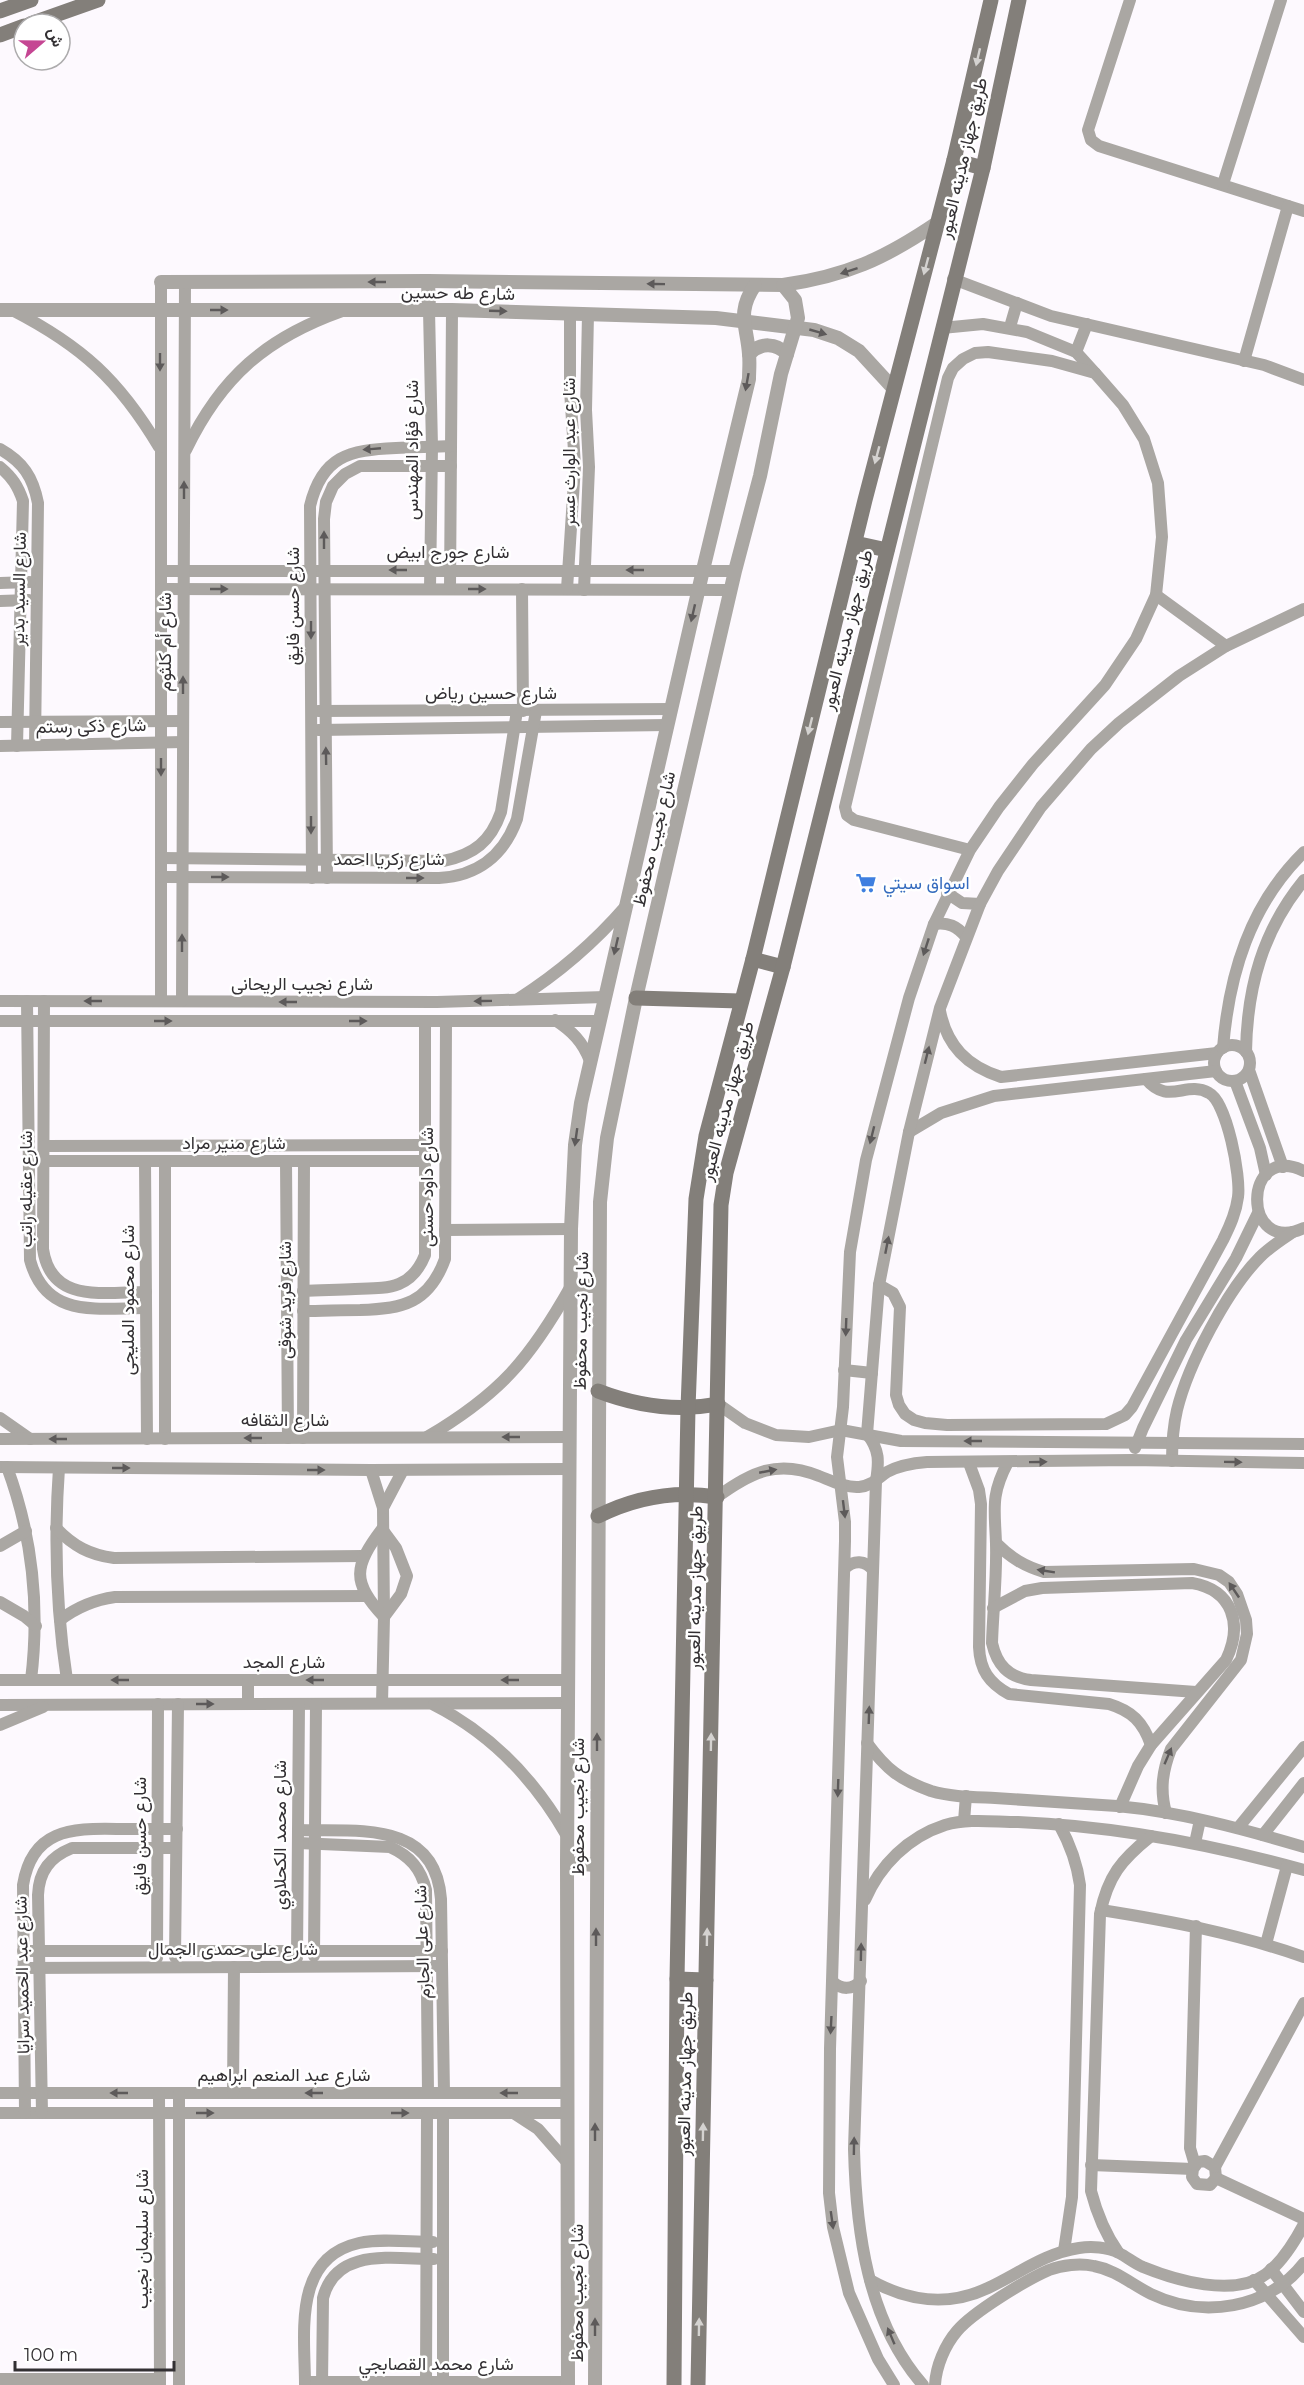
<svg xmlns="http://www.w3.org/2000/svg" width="1304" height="2385" font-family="Montserrat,Vazirmatn,sans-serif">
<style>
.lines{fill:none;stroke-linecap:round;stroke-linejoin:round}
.minor{stroke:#aaa7a3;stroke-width:12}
.tertiary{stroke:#aaa7a3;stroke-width:14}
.secondary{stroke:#837f7a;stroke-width:15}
.oneway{fill:#d4d2d0}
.oneway2{fill:#5d5a5a}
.labels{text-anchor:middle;stroke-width:5;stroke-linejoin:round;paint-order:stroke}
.street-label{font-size:18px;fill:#333033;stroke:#fff}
.shop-label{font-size:18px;fill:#366cbe;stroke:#fff;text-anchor:start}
</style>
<rect width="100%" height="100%" fill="#fdf9fe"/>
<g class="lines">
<!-- minor -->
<g class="minor">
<polyline points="1130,0 1088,130 1091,140 1099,146 1304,211"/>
<polyline points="1223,184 1281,0"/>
<polyline points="953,279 1051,316 1264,365 1304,380"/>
<polyline points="161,282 161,1001"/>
<path d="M12 310C82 346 119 380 159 447"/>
<polyline points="429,310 432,447 430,589"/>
<polyline points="1010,327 1017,303"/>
<polyline points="942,328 983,324 1027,332 1076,352 1095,373"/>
<polyline points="1076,352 1087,324"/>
<polyline points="1244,361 1288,206"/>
<path d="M0 449C23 462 33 477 38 503L35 745"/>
<path d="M186 450C221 377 266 338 342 311"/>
<path d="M0 467C12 477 18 486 23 501L17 746"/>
<polyline points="161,571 735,571"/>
<polyline points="0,583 30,582"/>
<polyline points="161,589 731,590"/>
<polyline points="450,589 452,310"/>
<polyline points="522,589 523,711"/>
<polyline points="567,589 575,466 570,390 570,314"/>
<polyline points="584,590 589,467 586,410 588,314"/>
<polyline points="1156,595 1226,646"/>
<polyline points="0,601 29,600"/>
<polyline points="318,711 671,709"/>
<polyline points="0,722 183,721"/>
<polyline points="318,730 667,725"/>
<polyline points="0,746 183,742"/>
<path d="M161 858 443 861C474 855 491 841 501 812L517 711"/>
<path d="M161 877 439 878C478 876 504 855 517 819L536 711"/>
<path d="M312 878 310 506C322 456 349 450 396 448 414 447 433 447 451 446"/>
<polyline points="327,878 324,519 326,502 333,486 345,474 360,466 451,466"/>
<polyline points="947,893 962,903 980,904"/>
<path d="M934 924C948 922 957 926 966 937"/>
<path d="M518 999C559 973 594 943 626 906"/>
<polyline points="0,1001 437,1002 605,997"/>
<path d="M27 1001 30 1260C46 1319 97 1308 146 1308"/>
<path d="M44 1001 43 1249C51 1304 104 1292 146 1292"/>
<polyline points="182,1001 185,282"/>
<path d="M940 1011C947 1046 967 1066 1001 1077L1217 1053"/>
<path d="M555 1020C572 1031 583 1042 590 1061"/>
<polyline points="0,1021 600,1021"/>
<circle cx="1232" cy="1063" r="18"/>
<path d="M1223 1048C1229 974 1250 905 1304 852"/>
<path d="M1246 1052C1247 987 1263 930 1304 880"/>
<polyline points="1249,1070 1283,1167"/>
<polyline points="1235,1081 1260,1148 1266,1175"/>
<polyline points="909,1132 941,1113 994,1096 1216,1071"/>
<polyline points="44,1146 425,1145"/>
<polyline points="44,1161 425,1161"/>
<polyline points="145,1161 147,1439"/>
<polyline points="165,1161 165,1439"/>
<polyline points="286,1161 288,1438"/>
<path d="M1304 1171C1242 1141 1241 1257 1304 1228"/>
<polyline points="445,1230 571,1229"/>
<path d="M879 1285 893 1293 900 1307 896 1395 899 1405 905 1414 914 1420 925 1423 947 1425 1106 1424 1125 1415 1132 1407 1223 1240C1230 1226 1236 1213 1238 1197 1241 1177 1227 1102 1209 1093 1186 1080 1168 1106 1146 1079"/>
<path d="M303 1291C321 1290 338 1290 355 1289 387 1288 411 1290 425 1255V1021"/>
<path d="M303 1311C322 1311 341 1310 360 1310 403 1309 429 1303 445 1259L446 1021"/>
<polyline points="844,1370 872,1373"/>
<polyline points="718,1404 745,1423 776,1435 809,1437 841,1430 901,1441 1304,1444"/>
<polyline points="0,1418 30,1439"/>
<path d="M427 1437C500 1394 530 1359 571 1286"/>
<polyline points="303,1438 304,1161"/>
<polyline points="0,1439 570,1437"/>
<polyline points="1135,1448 1143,1428 1186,1340 1236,1258 1258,1213"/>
<path d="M1172 1461C1172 1444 1173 1427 1177 1410 1188 1365 1227 1290 1260 1257 1270 1247 1281 1240 1293 1232"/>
<path d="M1008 1462C990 1496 995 1509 996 1544 997 1577 993 1610 992 1643 997 1665 1008 1677 1031 1680L1196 1692"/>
<path d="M969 1463 979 1490 981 1504 979 1647C980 1670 989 1683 1009 1694L1109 1704C1132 1711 1143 1722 1151 1745"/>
<polyline points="0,1467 371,1470 570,1469"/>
<path d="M7 1467C33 1537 40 1606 31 1680"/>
<path d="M59 1468C54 1539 56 1609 67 1680"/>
<polyline points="371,1470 383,1508 384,1617 382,1703"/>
<path d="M717 1497C751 1472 778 1459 819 1476 832 1481 846 1488 859 1487 871 1486 878 1478 887 1472 900 1465 913 1463 927 1462L1132 1460 1304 1463"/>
<polyline points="383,1508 403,1470"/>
<path d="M56 1528C73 1546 90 1555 114 1558L363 1556"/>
<path d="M382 1529 396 1548 407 1576 401 1594 384 1617C351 1582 354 1566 382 1529Z"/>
<path d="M996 1543C1011 1558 1024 1566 1044 1572L1194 1569 1219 1575 1229 1582 1237 1594 1246 1620 1247 1634 1241 1660 1171 1749C1162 1772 1160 1790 1166 1813"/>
<polyline points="0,1546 26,1531"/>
<path d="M845 1568C854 1560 865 1560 873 1570"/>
<polyline points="0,1602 24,1616 36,1626"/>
<path d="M993 1608 1025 1591 1042 1588 1192 1583C1233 1590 1243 1625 1226 1660L1151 1745 1138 1766 1120 1807"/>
<path d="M60 1620C77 1607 93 1600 115 1597L366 1596"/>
<polyline points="0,1680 568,1680"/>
<polyline points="248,1704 248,1680"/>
<polyline points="0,1705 568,1703"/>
<path d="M434 1705C493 1735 535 1780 567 1836"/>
<polyline points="0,1725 43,1707"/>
<path d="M867 1743C886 1769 900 1780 931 1791 951 1797 974 1797 995 1798 1036 1801 1077 1803 1117 1806 1181 1812 1243 1829 1304 1847"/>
<polyline points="964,1821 966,1796"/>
<path d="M1059 1824C1070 1844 1077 1862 1080 1885L1072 2197 1064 2251"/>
<polyline points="1238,1828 1304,1747"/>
<path d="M298 1830C356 1832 435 1819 441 1899L444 2093"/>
<polyline points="1263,1835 1304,1783"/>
<path d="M298 1843 390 1847C410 1856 421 1869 426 1890L428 2093"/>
<polyline points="1195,1843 1200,1820"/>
<path d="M865 1900C880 1865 908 1837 945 1825 969 1818 994 1822 1018 1822 1115 1826 1210 1844 1304 1870"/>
<path d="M1101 1910C1171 1921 1238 1934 1304 1957"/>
<polyline points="1266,1944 1287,1866"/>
<polyline points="23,1951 442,1951"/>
<polyline points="314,1956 316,1704"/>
<polyline points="175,1957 178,1704"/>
<polyline points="157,1958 158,1704"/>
<polyline points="297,1958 299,1704"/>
<polyline points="23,1968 442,1966"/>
<path d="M833 1982C842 1990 852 1990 861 1981"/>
<polyline points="0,2093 567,2093"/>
<polyline points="159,2093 160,2385"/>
<polyline points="233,2093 234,1967"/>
<polyline points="0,2113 567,2113"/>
<path d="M25 2113 23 1885C32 1830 70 1828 117 1829 137 1829 157 1829 177 1829"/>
<path d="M42 2113 38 1895C39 1871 50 1857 72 1848H176"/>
<polyline points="515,2114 538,2129 567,2162"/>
<polyline points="1091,2165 1193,2169 1198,2162 1205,2161 1215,2167 1216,2178 1210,2185 1197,2184 1192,2177 1193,2169"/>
<polyline points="1195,2165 1190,2148 1196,1926"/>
<polyline points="1215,2167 1304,2003"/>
<polyline points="1216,2178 1304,2219"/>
<path d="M1118 2252C1104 2232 1097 2214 1091 2191L1100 1914C1108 1876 1121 1860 1151 1836"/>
<polyline points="1271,2269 1304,2312"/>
<path d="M870 2280C907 2301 948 2307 988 2288 1018 2274 1045 2253 1079 2248 1091 2246 1108 2247 1119 2253 1127 2257 1134 2263 1143 2267 1175 2280 1234 2298 1266 2274 1281 2263 1295 2241 1304 2224"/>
<polyline points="1254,2280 1304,2337"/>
<polyline points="0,2379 160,2379"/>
<polyline points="305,2382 568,2382"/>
<polyline points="179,2385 179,2093"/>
<path d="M305 2385C305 2334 292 2258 359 2243 382 2238 409 2242 433 2242"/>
<path d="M322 2385 323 2298C336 2247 393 2259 434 2259"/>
<polyline points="426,2385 427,2113"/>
<polyline points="443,2385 443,2113"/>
<polyline points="894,2385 878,2359 849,2293 833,2227 829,2193 830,2049 845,1541 845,1522 837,1457 843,1407 850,1252 866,1160 909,998 934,924 970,850 999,807 1033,764 1105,685 1136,639 1156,595 1162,537 1158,483 1144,439 1123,405 1095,373 1052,361 988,352 975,353 963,359 953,368 948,378 845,807 847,815 854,820 970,850"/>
<path d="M923 2385C867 2321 856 2230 854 2149L876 1481C879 1462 880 1450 867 1434L879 1285 909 1132 940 1008 980 904 998 871 1041 807 1091 749 1119 723 1179 676 1226 646 1304 609"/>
<path d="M935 2385C936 2366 945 2345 957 2331 973 2312 1026 2280 1049 2270 1062 2265 1080 2263 1094 2266 1116 2270 1131 2284 1151 2294 1203 2319 1268 2309 1304 2263"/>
</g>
<!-- tertiary -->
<g class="tertiary">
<polyline points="428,281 429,310"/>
<path d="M161 282 428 281 783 285C846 276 884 259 937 223"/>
<polyline points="0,310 452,310 716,318 814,330 838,338 859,351 893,388"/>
<path d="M749 354C761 342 776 343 787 354"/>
<polyline points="571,1286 599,1286"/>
<polyline points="567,1863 596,1865"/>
<polyline points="568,2303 595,2301"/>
<path d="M568 2385 567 1863 571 1229 575 1145 581 1103 703 570 749 379C749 371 750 362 749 354 747 325 736 313 755 285"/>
<polyline points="595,2385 600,1202 607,1138 636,998 735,571 760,476 781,374 798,318 795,300 783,285"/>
</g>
<!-- secondary -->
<g class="secondary">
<polyline points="0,11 31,0"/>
<polyline points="30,24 98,0"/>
<polyline points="0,35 24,26"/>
<polyline points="954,160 983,168"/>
<polyline points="855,543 887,550"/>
<polyline points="753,959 783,967"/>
<polyline points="636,998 740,1001"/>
<path d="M598 1391C637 1406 676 1412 718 1404"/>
<path d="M598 1516C636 1497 675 1490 717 1497"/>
<polyline points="677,1979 706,1980"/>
<polyline points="674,2385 677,1979 688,1408 696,1199 706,1136 753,959 865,500 954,160 991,0"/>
<polyline points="698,2385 721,1205 726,1173 783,967 983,168 1019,0"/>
</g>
</g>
<!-- one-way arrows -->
<defs><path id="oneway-solid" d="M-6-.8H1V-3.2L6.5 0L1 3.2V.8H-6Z" transform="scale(1.5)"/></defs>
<g class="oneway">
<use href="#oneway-solid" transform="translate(978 57) rotate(103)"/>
<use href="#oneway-solid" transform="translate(926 266) rotate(105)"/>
<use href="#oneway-solid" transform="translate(877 455) rotate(105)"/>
<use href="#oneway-solid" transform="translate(810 726) rotate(104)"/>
<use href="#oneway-solid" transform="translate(711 1742) rotate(-89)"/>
<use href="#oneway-solid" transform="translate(707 1937) rotate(-89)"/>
<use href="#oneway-solid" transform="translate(703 2132) rotate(-89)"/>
<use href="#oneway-solid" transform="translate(699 2327) rotate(-89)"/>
</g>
<g class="oneway2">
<use href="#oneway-solid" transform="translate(849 271) rotate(162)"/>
<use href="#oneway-solid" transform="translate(377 282) rotate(180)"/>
<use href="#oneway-solid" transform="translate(656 284) rotate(-179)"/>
<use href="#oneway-solid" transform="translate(219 310)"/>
<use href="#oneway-solid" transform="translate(498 311) rotate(2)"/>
<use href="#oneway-solid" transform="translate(818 332) rotate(16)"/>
<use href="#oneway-solid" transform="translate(160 362) rotate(90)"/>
<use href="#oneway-solid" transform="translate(747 382) rotate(100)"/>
<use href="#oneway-solid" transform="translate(372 449) rotate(175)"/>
<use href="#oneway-solid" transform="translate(184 490) rotate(-90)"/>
<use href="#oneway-solid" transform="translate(324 540) rotate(-90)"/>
<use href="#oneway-solid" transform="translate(398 570) rotate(180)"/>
<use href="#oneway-solid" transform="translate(635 570) rotate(180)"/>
<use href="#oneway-solid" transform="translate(219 589)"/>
<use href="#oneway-solid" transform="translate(477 589)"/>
<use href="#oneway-solid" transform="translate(693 613) rotate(103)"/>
<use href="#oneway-solid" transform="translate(311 630) rotate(90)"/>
<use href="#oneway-solid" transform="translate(183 685) rotate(-90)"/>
<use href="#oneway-solid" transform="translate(326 756) rotate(-91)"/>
<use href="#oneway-solid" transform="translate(161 767) rotate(90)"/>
<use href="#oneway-solid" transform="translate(311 825) rotate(90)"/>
<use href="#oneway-solid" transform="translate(220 877)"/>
<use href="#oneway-solid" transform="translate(415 878)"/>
<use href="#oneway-solid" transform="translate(182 943) rotate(-90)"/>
<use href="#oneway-solid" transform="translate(616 946) rotate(103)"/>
<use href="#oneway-solid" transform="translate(926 947) rotate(108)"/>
<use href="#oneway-solid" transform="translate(93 1001) rotate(-180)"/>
<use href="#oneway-solid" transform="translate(483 1001) rotate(179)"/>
<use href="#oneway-solid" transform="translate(288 1002) rotate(-180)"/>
<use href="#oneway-solid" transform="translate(163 1021)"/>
<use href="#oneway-solid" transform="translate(358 1021)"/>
<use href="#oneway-solid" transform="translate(927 1055) rotate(-76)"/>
<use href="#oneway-solid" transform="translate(872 1135) rotate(104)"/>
<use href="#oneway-solid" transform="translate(576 1137) rotate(98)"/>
<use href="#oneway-solid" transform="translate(887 1245) rotate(-79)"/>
<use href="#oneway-solid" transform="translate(846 1327) rotate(92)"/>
<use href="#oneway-solid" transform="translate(511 1437) rotate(180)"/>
<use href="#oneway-solid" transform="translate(253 1438) rotate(180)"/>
<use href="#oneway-solid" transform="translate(58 1439) rotate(180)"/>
<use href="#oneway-solid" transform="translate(973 1441) rotate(-180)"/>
<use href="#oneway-solid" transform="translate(1038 1462) rotate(-1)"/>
<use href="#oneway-solid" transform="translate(1233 1462) rotate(1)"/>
<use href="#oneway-solid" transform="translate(121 1468)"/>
<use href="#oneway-solid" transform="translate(316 1470)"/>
<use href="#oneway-solid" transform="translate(768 1471) rotate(-11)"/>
<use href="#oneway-solid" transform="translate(844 1509) rotate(83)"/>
<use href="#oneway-solid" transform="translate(1046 1571) rotate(-171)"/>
<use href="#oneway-solid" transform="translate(1234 1590) rotate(-124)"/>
<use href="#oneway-solid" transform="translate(120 1680) rotate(-180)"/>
<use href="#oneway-solid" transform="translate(315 1680) rotate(180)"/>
<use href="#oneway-solid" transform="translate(510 1680) rotate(-180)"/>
<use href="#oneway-solid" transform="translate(205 1704)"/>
<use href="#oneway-solid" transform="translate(869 1715) rotate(-88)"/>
<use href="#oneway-solid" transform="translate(597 1742) rotate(-90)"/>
<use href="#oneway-solid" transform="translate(1168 1756) rotate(-67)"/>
<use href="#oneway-solid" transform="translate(838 1788) rotate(92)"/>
<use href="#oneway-solid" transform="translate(596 1937) rotate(-90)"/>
<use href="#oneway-solid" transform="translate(861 1952) rotate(-89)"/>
<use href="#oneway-solid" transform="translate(831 2025) rotate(93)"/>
<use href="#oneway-solid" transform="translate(119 2093) rotate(-180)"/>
<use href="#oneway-solid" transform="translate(314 2093) rotate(-180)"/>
<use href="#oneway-solid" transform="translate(509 2093) rotate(-180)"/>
<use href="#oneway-solid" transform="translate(205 2113)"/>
<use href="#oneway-solid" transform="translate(400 2113)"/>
<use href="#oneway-solid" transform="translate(595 2132) rotate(-90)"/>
<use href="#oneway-solid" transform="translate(854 2146) rotate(-89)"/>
<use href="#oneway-solid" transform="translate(832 2220) rotate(82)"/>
<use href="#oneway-solid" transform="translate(595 2327) rotate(-90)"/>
<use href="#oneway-solid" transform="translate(891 2336) rotate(-113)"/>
</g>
<!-- icons -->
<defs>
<g id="supermarket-bare" transform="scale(1.62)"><path d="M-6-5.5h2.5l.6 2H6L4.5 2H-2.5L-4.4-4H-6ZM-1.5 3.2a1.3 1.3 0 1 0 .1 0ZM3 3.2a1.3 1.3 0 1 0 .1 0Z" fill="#3f7fe0" stroke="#fff" stroke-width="2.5" paint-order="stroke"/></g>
</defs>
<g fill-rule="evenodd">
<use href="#supermarket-bare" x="866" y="883"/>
</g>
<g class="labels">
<!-- street labels -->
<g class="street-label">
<text transform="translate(963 158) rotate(-77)" y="6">طريق جهاز مدينه العبور</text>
<text transform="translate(458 293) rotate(1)" y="6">شارع طه حسين</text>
<text transform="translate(412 450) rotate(-90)" y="6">شارع فؤاد المهندس</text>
<text transform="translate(569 452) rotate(-90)" y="6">شارع عبد الوارث عسر</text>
<text x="448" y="558">شارع جورج ابيض</text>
<text transform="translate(19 589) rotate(-89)" y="6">شارع السيد بدير</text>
<text transform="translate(293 606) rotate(-90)" y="6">شارع حسن فايق</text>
<text transform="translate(847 630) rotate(-76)" y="6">طريق جهاز مدينه العبور</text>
<text transform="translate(165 642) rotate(-90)" y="6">شارع أم كلثوم</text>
<text x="491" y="699">شارع حسين رياض</text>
<text transform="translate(91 726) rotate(-1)" y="6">شارع ذكى رستم</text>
<text transform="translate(654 839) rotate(-77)" y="6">شارع نجيب محفوظ</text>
<text x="389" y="865">شارع زكريا احمد</text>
<text x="302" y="990">شارع نجيب الريحانى</text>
<text transform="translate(727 1101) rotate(-75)" y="6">طريق جهاز مدينه العبور</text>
<text x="234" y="1149">شارع منير مراد</text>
<text transform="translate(427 1187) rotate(-90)" y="6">شارع داود حسنى</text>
<text transform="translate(26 1189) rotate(-90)" y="6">شارع عقيله راتب</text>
<text transform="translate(128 1300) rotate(-90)" y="6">شارع محمود المليجى</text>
<text transform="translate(285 1300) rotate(-90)" y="6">شارع فريد شوقى</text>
<text transform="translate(581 1321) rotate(-89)" y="6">شارع نجيب محفوظ</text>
<text x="285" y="1426">شارع الثقافه</text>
<text transform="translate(695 1588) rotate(-89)" y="6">طريق جهاز مدينه العبور</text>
<text x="284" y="1668">شارع المجد</text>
<text transform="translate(578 1807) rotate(-90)" y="6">شارع نجيب محفوظ</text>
<text transform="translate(280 1835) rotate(-90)" y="6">شارع محمد الكحلاوي</text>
<text transform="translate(140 1836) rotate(-90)" y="6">شارع حسن فايق</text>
<text transform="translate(422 1942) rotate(-92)" y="6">شارع على الجارم</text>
<text x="233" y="1955">شارع على حمدى الجمال</text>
<text transform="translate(22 1975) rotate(-91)" y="6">شارع عبد الحميد سرايا</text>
<text transform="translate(685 2074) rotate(-89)" y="6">طريق جهاز مدينه العبور</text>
<text x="284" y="2081">شارع عبد المنعم ابراهيم</text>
<text transform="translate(142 2239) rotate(-90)" y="6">شارع سليمان نجيب</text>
<text transform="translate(577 2293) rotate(-90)" y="6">شارع نجيب محفوظ</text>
<text x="436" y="2370">شارع محمد القصابجي</text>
</g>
<!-- shop labels -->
<g class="shop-label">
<text x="883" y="889">اسواق سيتي</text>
</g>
</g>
<!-- north arrow -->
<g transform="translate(42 42) rotate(70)"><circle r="28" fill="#ffffff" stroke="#adacad" stroke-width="1.5"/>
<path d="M0-4.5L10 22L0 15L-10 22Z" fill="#c54693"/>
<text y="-9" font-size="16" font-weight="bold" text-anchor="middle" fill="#333033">ش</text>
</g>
<!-- scale -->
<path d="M15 2361v9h159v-9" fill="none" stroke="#333033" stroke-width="3"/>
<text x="24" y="2361" font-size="18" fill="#333033" stroke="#ffffff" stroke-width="4.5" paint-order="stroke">100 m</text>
</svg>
